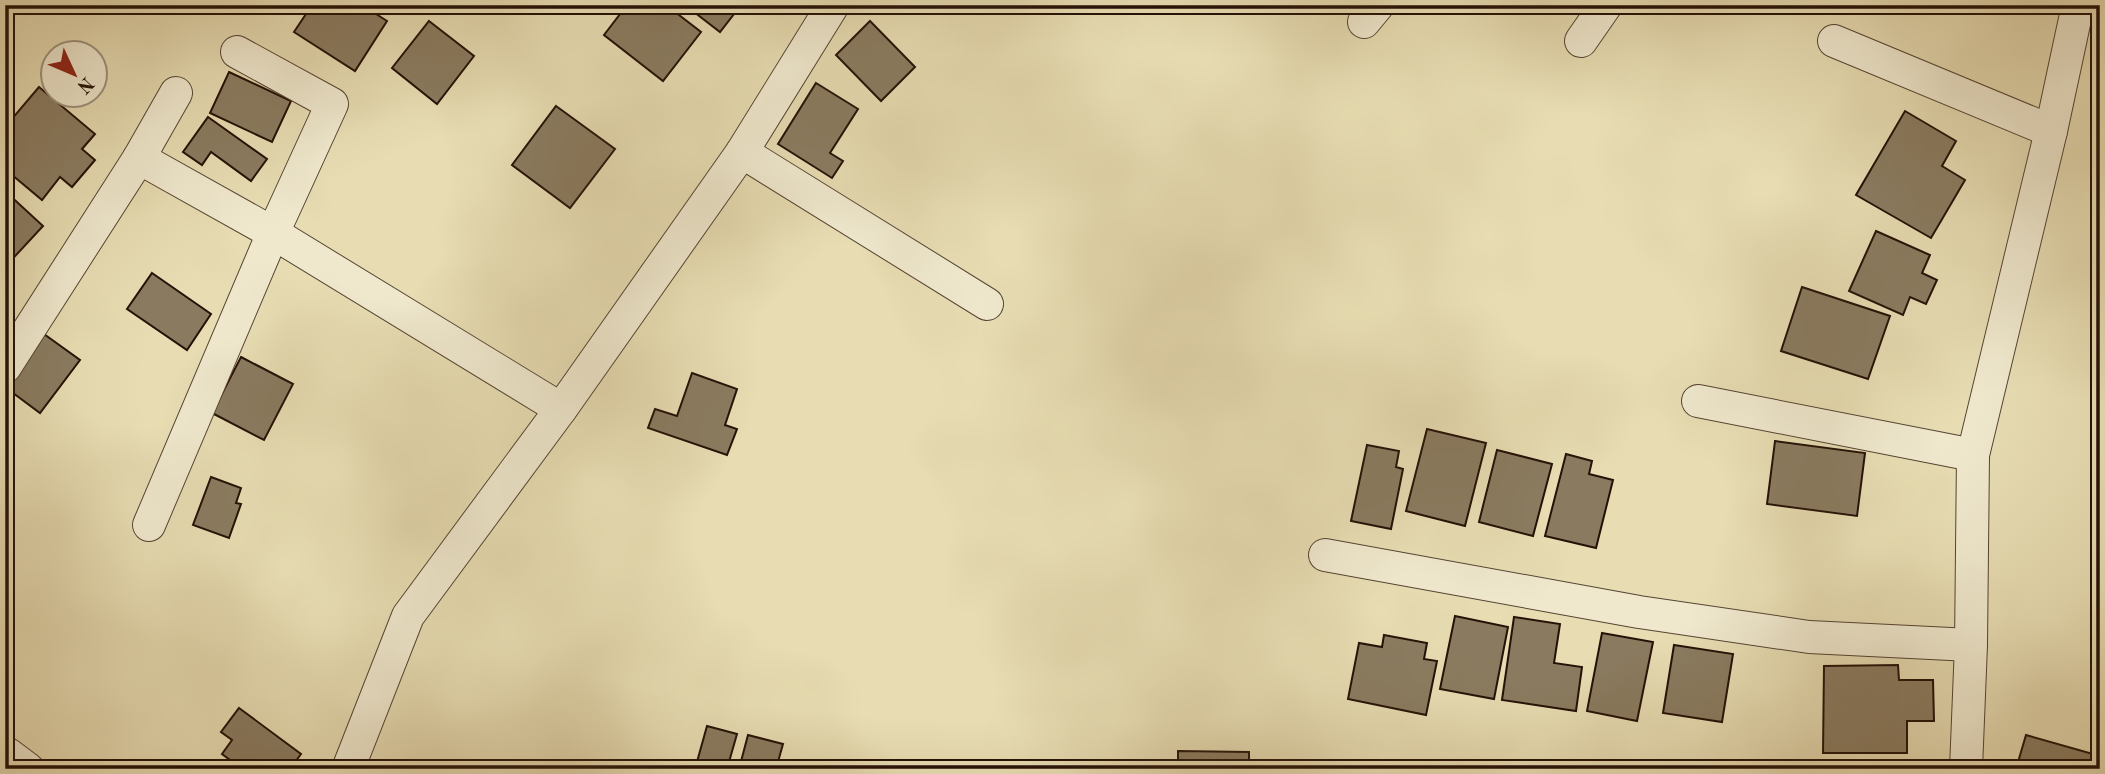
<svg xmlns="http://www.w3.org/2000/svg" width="2105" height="774" font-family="'Old Standard TT',serif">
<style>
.building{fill:#8a7b60;stroke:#251107;stroke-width:2}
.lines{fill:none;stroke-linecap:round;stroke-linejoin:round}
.minor-casing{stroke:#564432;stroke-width:34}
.minor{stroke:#efe8cd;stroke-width:32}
</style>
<rect width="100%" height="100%" fill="#e7dcb2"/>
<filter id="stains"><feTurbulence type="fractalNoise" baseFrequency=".00286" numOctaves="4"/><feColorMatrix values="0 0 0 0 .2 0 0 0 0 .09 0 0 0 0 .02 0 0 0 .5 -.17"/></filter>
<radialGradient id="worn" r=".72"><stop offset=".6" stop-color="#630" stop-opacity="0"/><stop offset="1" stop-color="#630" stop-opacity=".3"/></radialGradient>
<!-- building -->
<g class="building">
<polygon points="312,5 362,5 387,21 355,71 294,32"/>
<polygon points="627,5 666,5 701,32 663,81 604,35"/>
<polygon points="685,5 741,5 720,32"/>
<polygon points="429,21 474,56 437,104 392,68"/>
<polygon points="870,21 915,67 881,101 836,55"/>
<polygon points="229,72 291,101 272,142 210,113"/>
<polygon points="816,83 858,109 830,153 843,161 832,178 778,144"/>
<polygon points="39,87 95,134 82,149 95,160 72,187 60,177 42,200 5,169 5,127"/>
<polygon points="556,106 615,149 570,208 512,165"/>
<polygon points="1905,111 1956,141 1942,166 1965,180 1931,238 1856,195"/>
<polygon points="208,117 267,159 251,181 211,152 202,165 183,152"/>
<polygon points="5,191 43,226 5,267"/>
<polygon points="1876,231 1930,255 1922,273 1937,280 1926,304 1910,297 1903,315 1849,291"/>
<polygon points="152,273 211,314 187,350 127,309"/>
<polygon points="1802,287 1890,316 1868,379 1781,351"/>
<polygon points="37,329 80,360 40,413 5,387 5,372"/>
<polygon points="241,357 293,384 264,440 212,413"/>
<polygon points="692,373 737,389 725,425 737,429 727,455 648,428 655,409 677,416"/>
<polygon points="1427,429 1486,443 1465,526 1406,511"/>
<polygon points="1775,441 1865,453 1857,516 1767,504"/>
<polygon points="1367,445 1399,451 1396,467 1403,469 1391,529 1351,521"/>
<polygon points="1497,450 1552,464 1533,536 1479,522"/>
<polygon points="1566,454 1592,461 1589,474 1613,480 1596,548 1545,536"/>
<polygon points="211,477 241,488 236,503 241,504 229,538 193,525"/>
<polygon points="1455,616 1508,627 1494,699 1440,689"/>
<polygon points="1514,617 1560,624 1554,663 1582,667 1576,711 1502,700"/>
<polygon points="1602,633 1653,642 1637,721 1587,711"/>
<polygon points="1384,635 1427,643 1424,659 1437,661 1426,715 1348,699 1359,643 1382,647"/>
<polygon points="1674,645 1733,654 1722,722 1663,713"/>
<polygon points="1898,665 1899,680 1933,680 1934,721 1907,721 1907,753 1823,753 1824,666"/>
<polygon points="239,708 301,754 290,769 242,769 222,754 232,740 221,732"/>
<polygon points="707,726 737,734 727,769 695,769"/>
<polygon points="748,735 783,744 776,769 739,769"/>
<polygon points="2026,735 2100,756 2100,769 2016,769"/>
<polygon points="1178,751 1249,752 1249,769 1178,769"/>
</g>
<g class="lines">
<!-- minor casing -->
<g class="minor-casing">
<g id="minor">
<polyline points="1364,22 1378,5"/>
<polyline points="1581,41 1606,5"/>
<polyline points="1834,41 2051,131"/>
<polyline points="176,93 139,158 273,233 561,409"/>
<polyline points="742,152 987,304"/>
<polyline points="5,367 139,158"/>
<polyline points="1698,401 1973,455"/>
<polyline points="149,525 273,233 332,104 237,52"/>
<polyline points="1325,555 1639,612 1809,637 1971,645"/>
<polyline points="8,754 28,769"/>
<polyline points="348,769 408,616 561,409 742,152 833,5"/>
<polyline points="1966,769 1971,645 1973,455 2051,131 2078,5"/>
</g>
</g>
<!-- minor -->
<use href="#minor" class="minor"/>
</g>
<!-- margin -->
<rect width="2105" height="774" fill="none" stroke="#e7dcb2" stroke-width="28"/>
<rect x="7" y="7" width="2091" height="760" fill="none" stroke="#251107" stroke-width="3.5"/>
<rect x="14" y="14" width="2077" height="746" fill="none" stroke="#251107" stroke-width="2"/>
<!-- north arrow -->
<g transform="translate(74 74) rotate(134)"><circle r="33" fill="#efe8cd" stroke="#9e927e" stroke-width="2"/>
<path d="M0-5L12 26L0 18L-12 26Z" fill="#8f2418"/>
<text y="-10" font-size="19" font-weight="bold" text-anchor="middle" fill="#251107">N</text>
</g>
<rect width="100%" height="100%" filter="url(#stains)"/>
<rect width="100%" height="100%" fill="url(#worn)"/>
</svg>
